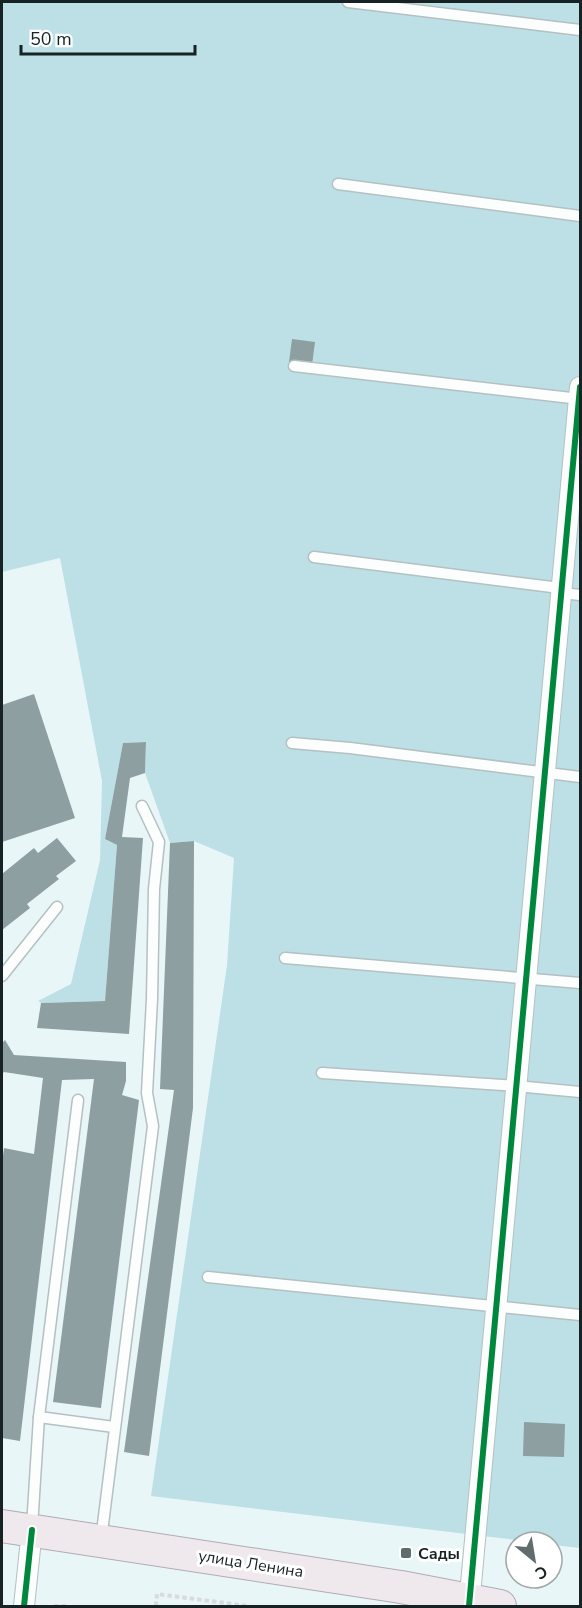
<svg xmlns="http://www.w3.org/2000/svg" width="582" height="1608" font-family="'Nunito Sans',sans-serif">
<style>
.green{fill:#bde0e6}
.building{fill:#8d9fa1}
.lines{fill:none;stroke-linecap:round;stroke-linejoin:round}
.lane-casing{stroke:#b4c0c2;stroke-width:13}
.street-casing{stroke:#b4c0c2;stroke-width:22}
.primary-casing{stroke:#b2abb3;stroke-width:34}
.path{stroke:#d7dbdb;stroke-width:4;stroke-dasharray:4.5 3;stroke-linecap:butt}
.lane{stroke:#fcfefe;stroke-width:10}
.street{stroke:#fcfefe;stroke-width:20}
.primary{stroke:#efe8ed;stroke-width:32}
.cycleway-casing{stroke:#fff;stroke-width:10}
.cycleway{stroke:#00873e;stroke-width:6}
.poi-dot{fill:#606c6e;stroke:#fff;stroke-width:2}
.labels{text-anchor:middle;stroke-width:6;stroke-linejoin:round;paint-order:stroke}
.poi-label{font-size:16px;font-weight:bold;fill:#172224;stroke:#fff;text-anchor:start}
.street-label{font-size:16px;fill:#172224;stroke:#fff}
</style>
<rect width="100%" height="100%" fill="#e9f6f8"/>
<!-- green -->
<polygon class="green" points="2,2 580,2 580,1548 552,1545 552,1542 532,1542 151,1496 227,965 234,858 194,841 170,843 145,773 146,742 123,743 105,839 117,845 105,1001 41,1003 38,1001 71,984 100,860 102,781 60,558 2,572"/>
<!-- building -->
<g class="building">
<polygon points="292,339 315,342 312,365 289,362"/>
<polygon points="34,694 75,818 2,842 2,705"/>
<polygon points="146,742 145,773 130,778 122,837 143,838 129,1034 37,1028 41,1003 105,1001 117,845 105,839 123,743"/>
<polygon points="57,838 76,861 56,876 59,879 27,904 30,908 2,930 2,874 34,848 38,853"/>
<polygon points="194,841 193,1108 149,1456 124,1452 174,1090 160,1089 170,843"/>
<polygon points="5,1040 14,1055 126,1062 126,1081 122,1095 139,1100 101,1408 53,1402 94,1079 62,1080 20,1441 2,1438 2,1163 4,1148 34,1154 43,1078 4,1072 2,1074 2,1043"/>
<polygon points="524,1422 565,1424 564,1457 523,1456"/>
</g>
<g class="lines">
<!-- lane casing -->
<g class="lane-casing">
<g id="lane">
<polyline points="348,2 580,30"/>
<polyline points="338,184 580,216"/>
<polyline points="294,366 580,399"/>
<polyline points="314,557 552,587 562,593 580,595"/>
<polyline points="292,743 350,748 580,777"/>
<polyline points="285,958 580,983"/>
<polyline points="2,976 57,907"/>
<polyline points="322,1073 516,1086 580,1092"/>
<polyline points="78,1100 39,1417 114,1427"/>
<polyline points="208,1277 580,1315"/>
<polyline points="32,1527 39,1417"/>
<polyline points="101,1540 153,1126 147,1093 152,999 154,889 159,842 142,806"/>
</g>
</g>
<!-- street casing -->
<g class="street-casing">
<g id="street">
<polyline points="24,1606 32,1530"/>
<polyline points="469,1606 580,387"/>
</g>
</g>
<!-- primary casing -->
<g class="primary-casing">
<polyline id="primary" points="2,1526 401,1587 500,1606"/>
</g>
<!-- path -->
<g class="path">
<polyline points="54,1606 68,1606"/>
<polyline points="156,1606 157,1594 248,1606"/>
</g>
<!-- lane -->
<use href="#lane" class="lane"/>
<!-- street -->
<use href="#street" class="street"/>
<!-- primary -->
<use href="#primary" class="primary"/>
<!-- cycleway casing -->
<g class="cycleway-casing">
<g id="cycleway">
<polyline points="24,1606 32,1530"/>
<polyline points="469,1606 580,387"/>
</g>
</g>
<!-- cycleway -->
<use href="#cycleway" class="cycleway"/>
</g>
<!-- markers -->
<rect class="poi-dot" x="400" y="1547" width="12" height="12" rx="3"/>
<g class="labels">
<!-- poi labels -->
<g class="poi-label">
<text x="418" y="1559">Сады</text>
</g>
<!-- street labels -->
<g class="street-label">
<text transform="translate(251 1563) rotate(9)" y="6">улица Ленина</text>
</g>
</g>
<!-- border -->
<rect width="582" height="1608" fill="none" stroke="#172224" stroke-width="6"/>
<!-- north arrow -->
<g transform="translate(534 1560) rotate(150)"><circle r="28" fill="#ffffff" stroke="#a2a7a7" stroke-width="1.5"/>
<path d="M0-4.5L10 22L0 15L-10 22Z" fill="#606c6e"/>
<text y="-9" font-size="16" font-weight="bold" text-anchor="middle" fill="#172224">С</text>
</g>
<!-- scale -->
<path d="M21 45v9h174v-9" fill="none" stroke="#172224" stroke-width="3"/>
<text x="30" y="45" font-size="18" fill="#172224" stroke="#ffffff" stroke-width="4.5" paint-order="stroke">50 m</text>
</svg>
